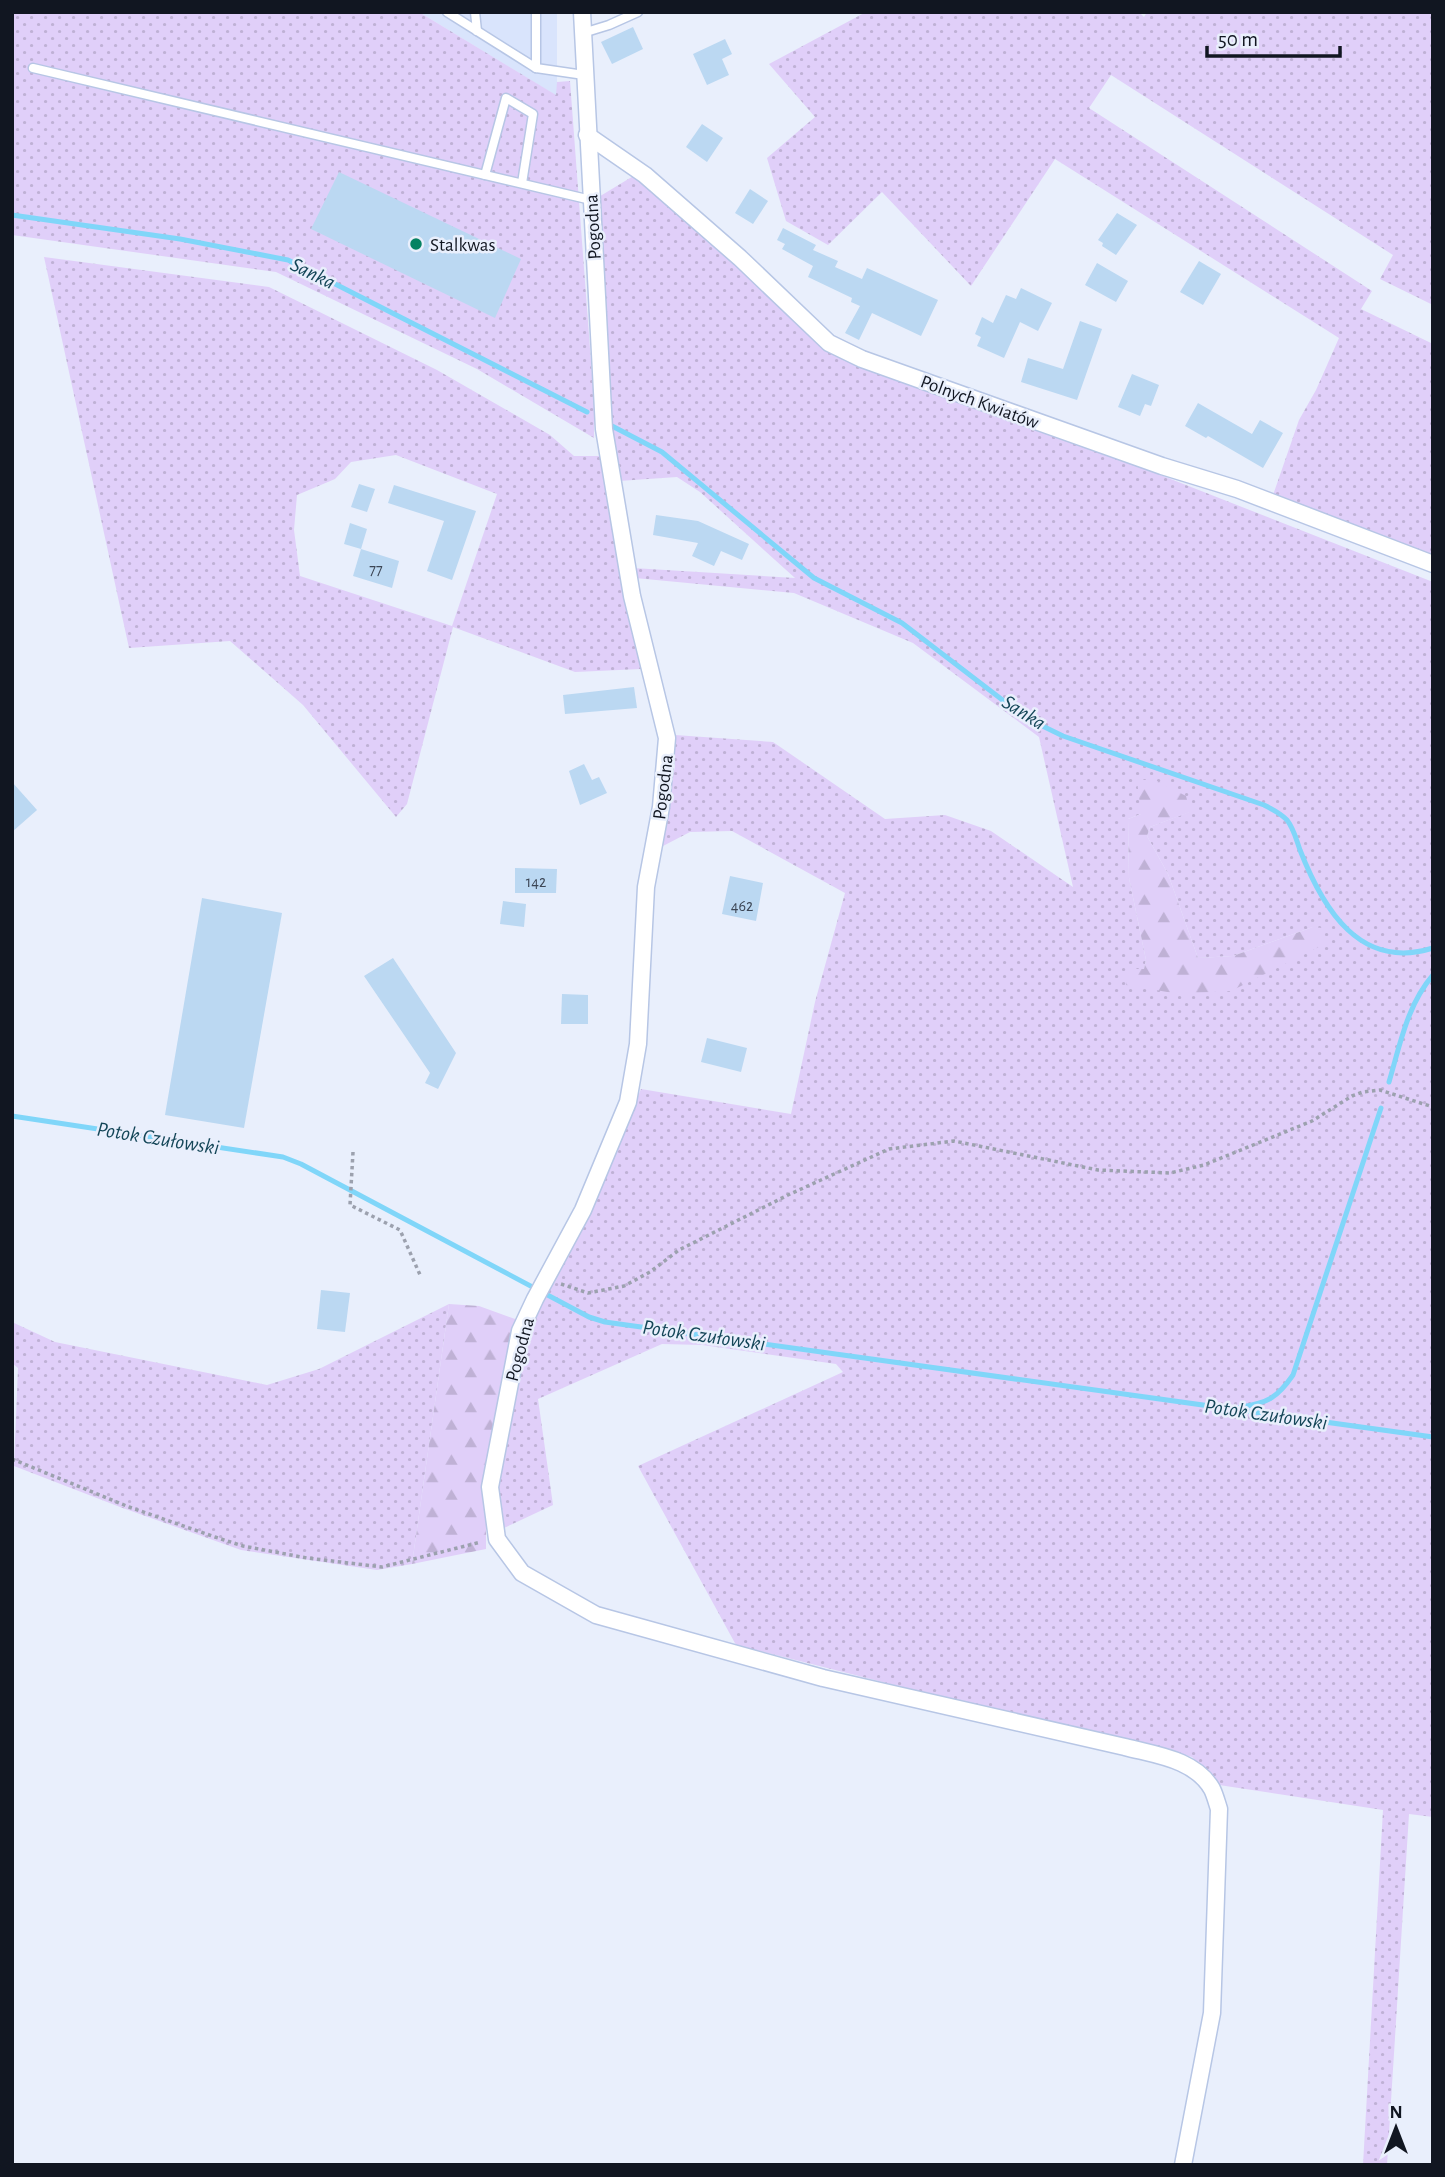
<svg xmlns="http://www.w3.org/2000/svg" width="1445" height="2177" font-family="'Alegreya Sans',sans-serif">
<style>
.built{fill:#d9e4fc}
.grass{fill:url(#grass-dots);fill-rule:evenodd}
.forest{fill:url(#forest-firs)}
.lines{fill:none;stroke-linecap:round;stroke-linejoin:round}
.stream{stroke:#80d6f9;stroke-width:5}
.building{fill:#bbd8f2}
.service-casing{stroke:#b7c6e5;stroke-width:11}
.minor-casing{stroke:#b7c6e5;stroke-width:19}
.path{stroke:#9ca1ae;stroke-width:3.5;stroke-dasharray:3.5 3.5;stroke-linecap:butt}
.service{stroke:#fff;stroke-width:8}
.minor{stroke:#fff;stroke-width:16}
.poi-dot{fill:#058262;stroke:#e9effc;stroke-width:2.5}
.labels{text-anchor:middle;stroke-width:5;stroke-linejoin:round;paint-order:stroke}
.number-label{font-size:16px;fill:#3c4655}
.street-label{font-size:19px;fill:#111621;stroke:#e9effc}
.poi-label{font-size:19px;fill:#111621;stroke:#e9effc;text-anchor:start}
.water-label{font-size:21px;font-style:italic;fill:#144658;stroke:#e9effc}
</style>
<defs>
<pattern id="grass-dots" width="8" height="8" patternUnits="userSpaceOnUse" patternTransform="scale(1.75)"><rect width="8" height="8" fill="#e0cff9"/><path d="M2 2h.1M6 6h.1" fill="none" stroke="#bfb1d5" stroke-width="1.8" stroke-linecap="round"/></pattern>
<pattern id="forest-firs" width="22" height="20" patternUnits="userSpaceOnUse" patternTransform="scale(1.75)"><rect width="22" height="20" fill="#e0cff9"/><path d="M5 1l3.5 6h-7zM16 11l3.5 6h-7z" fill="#bfb1d5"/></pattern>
</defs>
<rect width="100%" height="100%" fill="#e9effc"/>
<!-- built -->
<polygon class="built" points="419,12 557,12 557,96"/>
<!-- grass -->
<g class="grass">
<polygon points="12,12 419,12 556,95 557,82 570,81 594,402 594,438 477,369 276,272 12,235"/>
<polygon points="866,12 1139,12 1144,17 1147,12 1433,12 1433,305 1380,279 1393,255 1111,75 1089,108 1372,291 1361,309 1433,344 1433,557 1272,498 1299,420 1316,390 1339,338 1055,159 971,286 882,192 828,245 786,221 767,158 815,117 769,64"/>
<path d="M635 175 797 320 824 350 1107 454 1433 582V1817L1409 1814 1387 2165H1363L1383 1810 1219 1785 1192 1757 1132 1740 942 1697 736 1645 638 1466 843 1372 836 1364 702 1345 662 1344 538 1399 553 1505 504 1528 495 1486 525 1341 541 1300 626 1125 641 1089 791 1114 815 1002 845 893 732 831 690 832 663 846 664 825 675 766V735L773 742 885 819 945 815 991 831 1073 887 1039 737 913 643 794 593 635 578 633 568 795 578 700 492 677 477 619 481 610 434 597 198ZM1189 812 1150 827 1147 836 1168 874 1198 958 1233 956 1313 927 1179 994 1144 969 1146 960 1129 878 1128 819 1141 814Z"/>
<path d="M44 257 269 287 437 370 550 435 574 456H602L641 669 575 672 453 627 407 804 396 817 303 705 230 641 129 648ZM396 455 497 494 452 626 300 576 294 530 297 495 335 479 351 462Z"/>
<polygon points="449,1304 412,1564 377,1570 241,1550 120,1507 14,1466 18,1368 12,1363 12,1322 55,1342 267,1385 319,1369"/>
</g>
<!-- forest -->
<g class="forest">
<polygon points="1137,780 1155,780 1186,796 1190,812 1150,827 1147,836 1168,874 1198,958 1233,956 1313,927 1322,928 1325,944 1231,991 1179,994 1126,985 1127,969 1144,969 1146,960 1129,878 1128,819 1141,814"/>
<polygon points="449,1304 479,1306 518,1320 486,1473 486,1549 412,1564"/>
</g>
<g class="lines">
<!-- stream -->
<g class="stream">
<polyline points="12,215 180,239 288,260 587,412"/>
<path d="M612 426 662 452 814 578 902 623 1026 718 1063 736 1264 805C1272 809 1281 814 1287 820 1294 829 1296 839 1300 850 1323 909 1360 971 1433 948"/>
<path d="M1389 1082C1400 1045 1407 1005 1433 975"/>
<polyline points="12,1116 283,1157 301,1164 589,1317 605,1322 1433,1437"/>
<path d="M1240 1407C1268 1403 1277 1398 1293 1375L1381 1108"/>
</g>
</g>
<!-- building -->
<g class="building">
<polygon points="633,27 643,49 612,64 601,42"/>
<polygon points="725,39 732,54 722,59 729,75 707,85 693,54"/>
<polygon points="702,124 723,138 707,162 686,147"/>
<polygon points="339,172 521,259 495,318 311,229"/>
<polygon points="750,189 768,201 753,224 735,213"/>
<polygon points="1117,213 1137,225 1116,255 1102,246 1103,243 1098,240"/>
<polygon points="783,228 816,245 813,250 838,261 835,267 862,279 867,268 938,300 921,336 872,313 859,340 845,333 860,306 851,302 852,298 808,277 813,266 782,249 785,244 777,240"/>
<polygon points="1199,261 1221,274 1203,305 1180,292"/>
<polygon points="1097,263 1128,281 1116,302 1085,285"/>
<polygon points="1021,288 1052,303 1038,331 1020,322 1004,358 977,346 981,337 975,334 982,317 993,323 1006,295 1016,299"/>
<polygon points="1080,321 1102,329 1077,400 1021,382 1028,358 1063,369"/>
<polygon points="1132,374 1159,385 1151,406 1145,404 1140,416 1118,407"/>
<polygon points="1198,403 1252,434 1260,420 1283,433 1263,468 1208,436 1206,438 1185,426"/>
<polygon points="359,484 375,489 367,512 351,507"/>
<polygon points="394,485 476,511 452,580 427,571 444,521 388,503"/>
<polygon points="656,515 698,521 749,544 742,560 721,551 714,566 692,556 698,543 653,535"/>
<polygon points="350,523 367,529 361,549 344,544"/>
<polygon points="361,549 399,561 392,588 353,576"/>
<polygon points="634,687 637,708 565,714 563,695"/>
<polygon points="584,764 592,780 599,777 607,793 580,805 569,771"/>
<polygon points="12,782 37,810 12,832"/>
<polygon points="515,868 557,869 556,893 515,893"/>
<polygon points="730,876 763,883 756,921 722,914"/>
<polygon points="202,898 282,913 244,1128 165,1115"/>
<polygon points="503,901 526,904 524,927 500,924"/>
<polygon points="393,958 456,1053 438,1089 425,1083 430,1073 364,976"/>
<polygon points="562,994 588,995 588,1024 561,1024"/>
<polygon points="707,1038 747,1048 741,1072 701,1062"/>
<polygon points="321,1290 350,1293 345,1332 317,1329"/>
</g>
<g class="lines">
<!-- service casing -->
<g class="service-casing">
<g id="service">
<polyline points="447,12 536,68"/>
<polyline points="475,12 477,31"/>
<polyline points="536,12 536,68 584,75"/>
<polyline points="583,33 609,25 638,12"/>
<polyline points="33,68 591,200"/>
<polyline points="485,175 506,98 533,114 522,183"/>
</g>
</g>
<!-- minor casing -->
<g class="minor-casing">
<g id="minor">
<path d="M582 12 604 429 632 596 667 738 661 807 646 887 638 1044 628 1102 583 1210 535 1299 520 1331 490 1487 497 1539 522 1573 596 1615 823 1678 1125 1747C1155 1755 1195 1759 1212 1789 1215 1795 1217 1803 1219 1809L1212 2013 1183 2165"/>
<polyline points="587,135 645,175 740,258 829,343 862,359 1162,466 1237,489 1433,564"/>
</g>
</g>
<!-- path -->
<g class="path">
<polyline points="353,1152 350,1205 400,1230 421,1277"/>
<polyline points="561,1284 588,1293 624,1286 650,1272 679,1250 788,1195 889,1149 954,1141 1098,1170 1170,1173 1204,1165 1312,1121 1352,1096 1363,1092 1380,1090 1433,1107"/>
<polyline points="12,1459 129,1507 215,1537 243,1546 307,1558 382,1567 481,1542"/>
</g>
<!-- service -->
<use href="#service" class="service"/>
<!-- minor -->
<use href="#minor" class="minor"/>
</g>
<!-- markers -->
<circle class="poi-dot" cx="416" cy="244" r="7"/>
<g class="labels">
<!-- number labels -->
<g class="number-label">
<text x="376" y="575">77</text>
<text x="536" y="887">142</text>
<text x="742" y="911">462</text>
</g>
<!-- street labels -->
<g class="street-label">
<text transform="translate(592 227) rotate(-93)" y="7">Pogodna</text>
<text transform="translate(980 401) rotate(20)" y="7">Polnych Kwiatów</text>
<text transform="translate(662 787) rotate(-83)" y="7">Pogodna</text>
<text transform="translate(519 1349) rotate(-75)" y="7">Pogodna</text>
</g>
<!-- poi labels -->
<g class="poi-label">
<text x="430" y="251">Stalkwas</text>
</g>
<!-- water labels -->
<g class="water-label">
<text transform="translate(313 273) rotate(26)" y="7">Sanka</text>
<text transform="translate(1024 712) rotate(32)" y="7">Sanka</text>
<text transform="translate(158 1138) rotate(9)" y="7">Potok Czułowski</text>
<text transform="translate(704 1335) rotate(8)" y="7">Potok Czułowski</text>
<text transform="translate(1266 1414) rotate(8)" y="7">Potok Czułowski</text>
</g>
</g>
<!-- border -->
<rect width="1445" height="2177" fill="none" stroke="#111621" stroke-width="28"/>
<!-- north arrow -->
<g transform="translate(1396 2128)" stroke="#e9effc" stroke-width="5" paint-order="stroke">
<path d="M0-5L12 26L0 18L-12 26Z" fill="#111621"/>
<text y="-10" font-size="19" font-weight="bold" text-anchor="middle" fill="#111621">N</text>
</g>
<!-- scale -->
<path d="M1207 46v10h133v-10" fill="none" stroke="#111621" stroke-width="3.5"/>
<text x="1218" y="46" font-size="21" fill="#111621" stroke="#e9effc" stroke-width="5" paint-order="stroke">50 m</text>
</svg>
